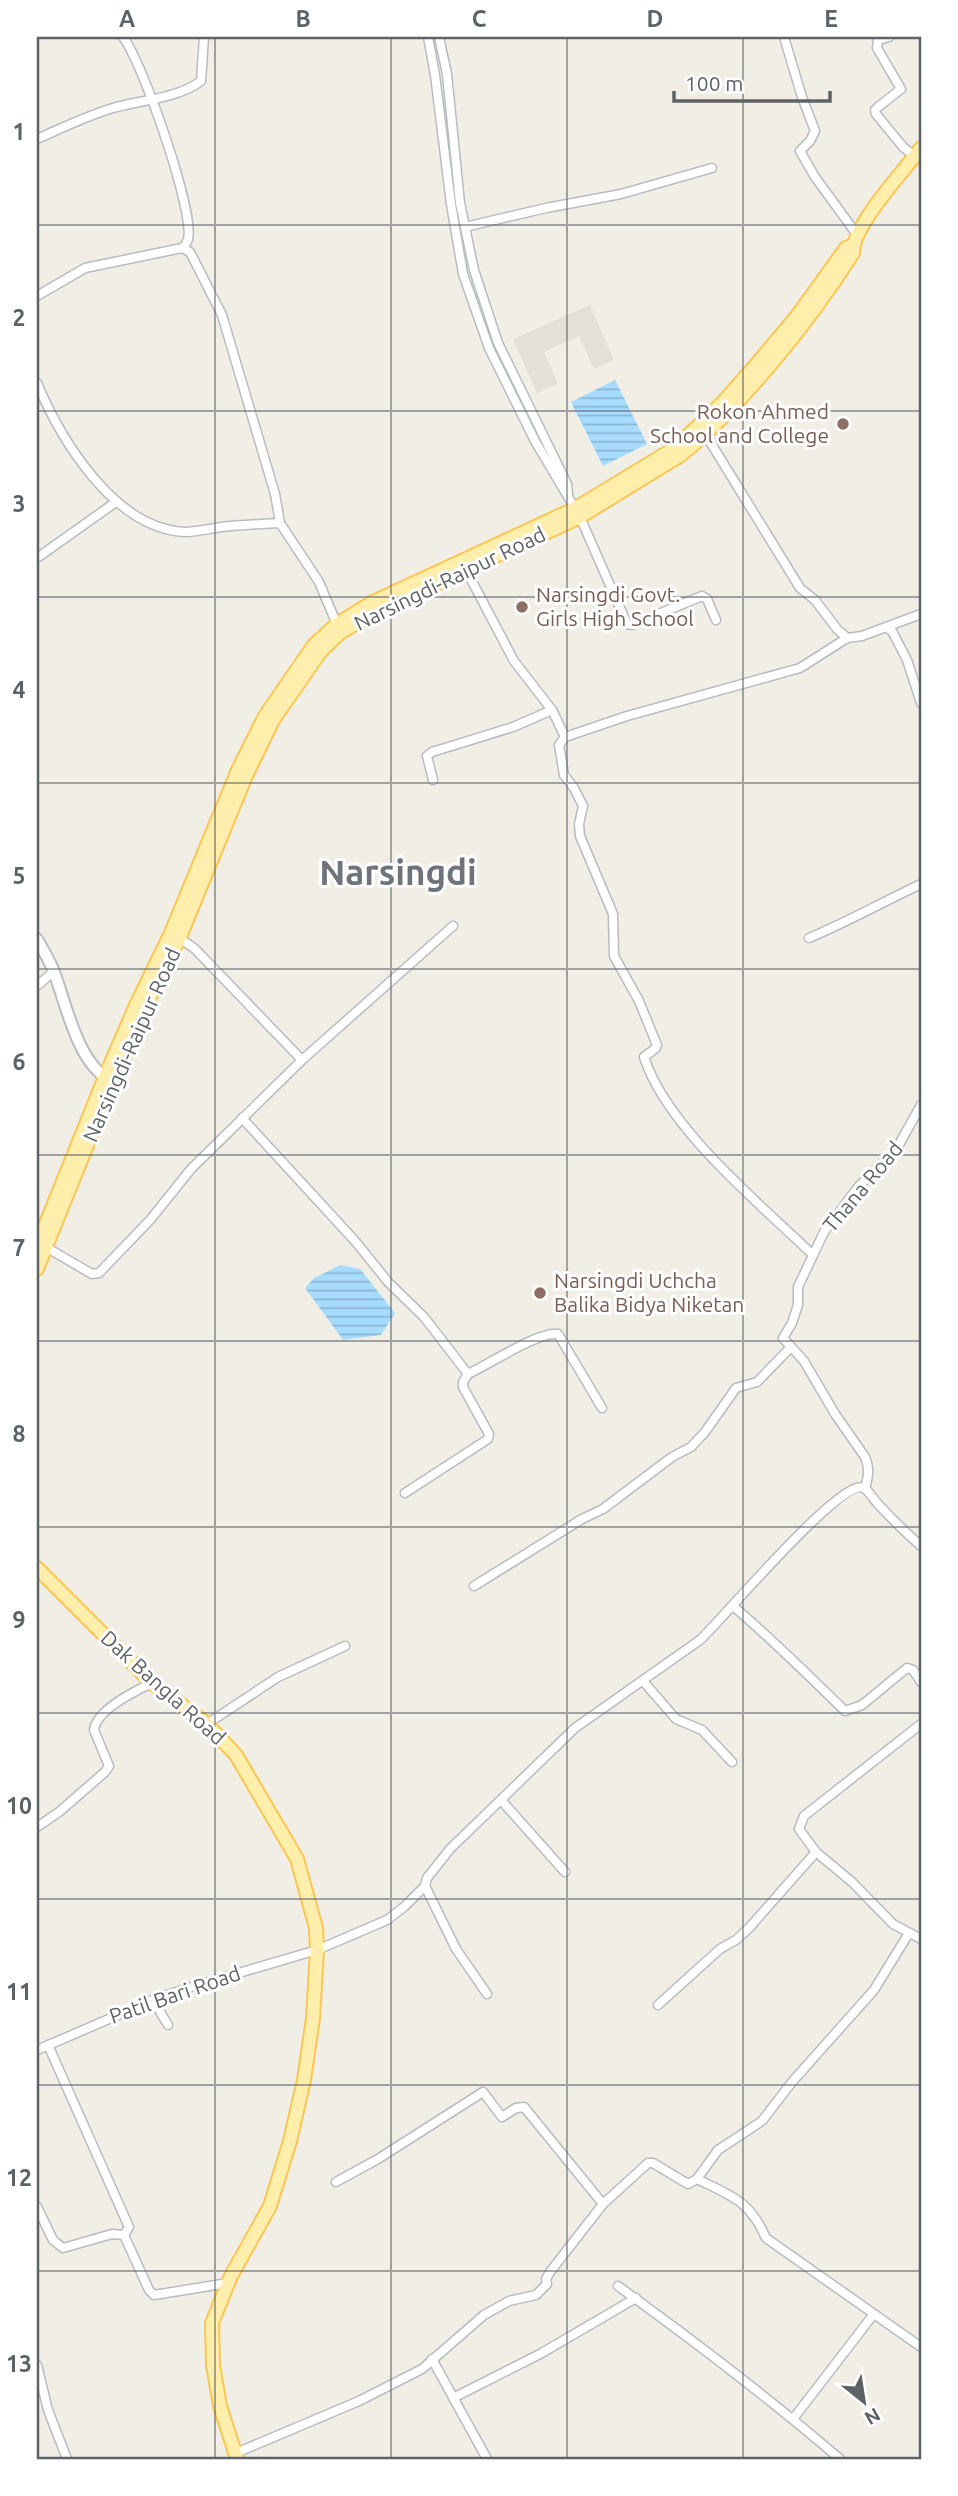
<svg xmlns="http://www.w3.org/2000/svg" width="958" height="2496" font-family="Ubuntu,sans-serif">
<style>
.education{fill:#e3e0d6}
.water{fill:url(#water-rules)}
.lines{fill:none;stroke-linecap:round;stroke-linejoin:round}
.street-casing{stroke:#b8bcc0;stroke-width:11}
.secondary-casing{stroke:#b9bdc2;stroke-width:14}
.primary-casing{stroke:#fcc653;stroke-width:16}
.street{stroke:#fff;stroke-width:8}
.secondary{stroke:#fff;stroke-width:10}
.primary{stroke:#ffeeac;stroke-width:12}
.grid{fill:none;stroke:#5d6267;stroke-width:2;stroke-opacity:0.55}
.education-dot{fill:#8d6e63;stroke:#fff;stroke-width:2.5}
.labels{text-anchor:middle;stroke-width:6;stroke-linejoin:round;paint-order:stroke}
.education-label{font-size:21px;fill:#785e54;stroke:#fff;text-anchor:start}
.street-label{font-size:21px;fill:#5d6267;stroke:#fff}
.town-label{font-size:35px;font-weight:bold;fill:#6e7479;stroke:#fff}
.neatline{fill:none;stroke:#5d6267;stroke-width:2.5}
.grid-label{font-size:23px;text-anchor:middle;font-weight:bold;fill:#5d6267}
</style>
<defs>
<pattern id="water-rules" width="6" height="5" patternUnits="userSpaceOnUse" patternTransform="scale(1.75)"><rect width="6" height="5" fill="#a7dcff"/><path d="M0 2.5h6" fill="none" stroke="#8bb6d2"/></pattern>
</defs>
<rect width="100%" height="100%" fill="#f1eee6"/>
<!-- education -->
<polygon class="education" points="590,305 614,360 594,369 579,336 544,352 558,384 537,393 513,339"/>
<!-- water -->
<g class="water">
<polygon points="615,380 647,444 603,466 571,402"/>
<polygon points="340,1265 360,1269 395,1313 381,1335 343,1340 305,1288 314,1278"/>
</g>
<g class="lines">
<!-- street casing -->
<g class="street-casing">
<g id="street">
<path d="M123 37C142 61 195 212 188 239 187 244 185 245 182 248L190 252 222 315 275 494 280 523"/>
<polyline points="428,37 435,75 451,204 463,274 489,348 535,441 580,517 627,624 632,625 702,596 707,599 716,620"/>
<polyline points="439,37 447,74 460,203 474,270 498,343 567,484 568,494"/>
<polyline points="784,37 802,97 815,131 810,141 800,151 815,177 858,236"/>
<polyline points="889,37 878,40 877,48 901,89 878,107 875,110 876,114 903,147 915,157"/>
<path d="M37 139C62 128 86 116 113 108 141 100 179 98 201 81L204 37"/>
<polyline points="465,227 546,208 621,194 712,168"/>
<polyline points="37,296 85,268 182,248"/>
<path d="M37 383C61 440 114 528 184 532 196 532 209 529 221 527 240 525 260 524 280 523L319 582 338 627"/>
<polyline points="704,432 800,588 815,600 837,629 847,638"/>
<polyline points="37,558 116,502"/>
<polyline points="465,568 514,661 552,710 565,737"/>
<polyline points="887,628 892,631 907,660 921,703"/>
<polyline points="433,780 427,756 432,752 513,727 552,710"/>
<polyline points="177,936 195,949 302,1060"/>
<path d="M809 938C847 922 883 902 921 884"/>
<polyline points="37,986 54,971"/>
<path d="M242 1118 355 1241 389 1283 424 1317 468 1374C488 1365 539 1331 558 1334L602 1408"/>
<polyline points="44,1246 92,1274 99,1273 150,1220 191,1169 302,1060 453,926"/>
<path d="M813 1255C759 1203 667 1128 644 1057L656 1048 657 1045 639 1001 614 956 613 914 580 836 579 824 583 806 574 788 564 775 559 745 565 737 627 716 800 668 847 638 862 636 921 614"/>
<path d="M865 1489C868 1478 870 1468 865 1457L835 1414 804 1361 783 1338 792 1323 798 1305V1287L824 1232 859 1186 896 1150 921 1105"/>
<polyline points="405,1493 488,1439 489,1434 463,1387 463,1382 468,1374"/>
<polyline points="474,1586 582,1519 603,1509 672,1457 691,1447 705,1432 736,1388 757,1382 790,1348"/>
<path d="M733 1606C772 1639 809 1676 845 1711L862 1705 907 1668 913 1670 921 1682"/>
<polyline points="643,1681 676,1719 702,1730 732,1762"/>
<polyline points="207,1724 278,1677 345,1646"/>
<polyline points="921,1724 804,1816 799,1829 816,1852 852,1882 893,1924 921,1939"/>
<polyline points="501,1800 565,1872"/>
<path d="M37 1827 59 1812 105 1772 109 1766 94 1730C96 1710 135 1691 152 1683"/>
<polyline points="425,1886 456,1949 487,1994"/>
<path d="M909 1933 874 1990 792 2082 762 2121 718 2150 697 2179C732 2196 750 2201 766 2238L921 2347"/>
<polyline points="153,2000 168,2025"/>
<polyline points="658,2005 720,1949 736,1940 749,1928 816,1852"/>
<polyline points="48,2045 129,2227 124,2235"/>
<path d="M37 2050 153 2000 191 1987 317 1950 387 1920 404 1907 425 1886 427 1878 450 1849 575 1728 700 1640C722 1620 842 1476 864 1488 869 1491 874 1500 878 1504 892 1519 906 1533 921 1546"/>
<polyline points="336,2182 378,2159 483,2092 502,2117 516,2108 524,2107 603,2204"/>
<polyline points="37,2207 53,2240 63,2248 112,2234 124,2235 149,2290 154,2295 228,2283"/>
<path d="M618 2286C694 2341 769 2398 840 2459"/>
<polyline points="432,2359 487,2459"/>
<polyline points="37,2365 48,2410 67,2459"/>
<polyline points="453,2398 540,2354 636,2298"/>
<polyline points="793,2419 873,2315"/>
<polyline points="236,2453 359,2401 422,2369 484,2315 509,2301 536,2295 547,2284 546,2279 550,2272 603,2204 648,2163 653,2163 688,2184 697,2179"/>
</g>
</g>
<!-- secondary casing -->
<g class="secondary-casing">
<path id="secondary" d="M37 939C43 950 50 961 54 972 66 1003 78 1066 111 1080"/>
</g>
<!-- primary casing -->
<g class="primary-casing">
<g id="primary">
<polyline points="37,1246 105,1077 137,1003 171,933 238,770 265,716 314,645 337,624 371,603 576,508 675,448 723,402 755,366 797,316 846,248 853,245"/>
<path d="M37 1269 113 1081 145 1007 180 937 245 778 273 720 321 651 340 633 375 612 580 517 681 455C743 404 810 321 853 253 852 226 904 171 921 148"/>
<polyline points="37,1568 152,1683 207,1724 236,1755 297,1859 316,1928 317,1950 313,2018 304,2080 290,2141 270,2206 231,2276 212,2323 213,2365 220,2406 237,2459"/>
</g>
</g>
<!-- street -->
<use href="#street" class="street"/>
<!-- secondary -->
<use href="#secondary" class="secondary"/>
<!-- primary -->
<use href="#primary" class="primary"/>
</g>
<!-- grid -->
<path class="grid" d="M215 37V2459M391 37V2459M567 37V2459M743 37V2459M37 225H921M37 411H921M37 597H921M37 783H921M37 969H921M37 1155H921M37 1341H921M37 1527H921M37 1713H921M37 1899H921M37 2085H921M37 2271H921"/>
<!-- markers -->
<g class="education-dot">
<circle cx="843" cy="424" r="7"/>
<circle cx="522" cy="607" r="7"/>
<circle cx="540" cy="1293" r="7"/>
</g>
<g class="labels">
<!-- education labels -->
<g class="education-label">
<text x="829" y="419" text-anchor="end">Rokon Ahmed<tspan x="829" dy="24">School and College</tspan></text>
<text x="536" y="602">Narsingdi Govt.<tspan x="536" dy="24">Girls High School</tspan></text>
<text x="554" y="1288">Narsingdi Uchcha<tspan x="554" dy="24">Balika Bidya Niketan</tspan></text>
</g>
<!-- street labels -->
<g class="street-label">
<text transform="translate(450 579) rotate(-26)" y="7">Narsingdi-Raipur Road</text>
<text transform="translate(132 1045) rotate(-66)" y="7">Narsingdi-Raipur Road</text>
<text transform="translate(863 1187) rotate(-50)" y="7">Thana Road</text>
<text transform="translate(163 1688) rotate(42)" y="7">Dak Bangla Road</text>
<text transform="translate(175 1995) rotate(-19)" y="7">Patil Bari Road</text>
</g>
<!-- town labels -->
<g class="town-label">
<text x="398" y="885">Narsingdi</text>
</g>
</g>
<!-- border -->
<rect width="958" height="2496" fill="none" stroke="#ffffff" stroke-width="77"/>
<!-- north arrow -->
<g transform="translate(864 2402) rotate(150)" stroke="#ffffff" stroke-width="5" paint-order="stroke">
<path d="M0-5L12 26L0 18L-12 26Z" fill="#5d6267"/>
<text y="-10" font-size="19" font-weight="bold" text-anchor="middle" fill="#5d6267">N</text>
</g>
<!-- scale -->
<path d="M674 91v10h156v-10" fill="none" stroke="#5d6267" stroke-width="3.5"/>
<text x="685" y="91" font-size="21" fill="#5d6267" stroke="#ffffff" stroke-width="5" paint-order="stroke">100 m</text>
<rect x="38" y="38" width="882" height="2420" class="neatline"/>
<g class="grid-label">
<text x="127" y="27">A</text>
<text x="303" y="27">B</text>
<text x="479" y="27">C</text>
<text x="655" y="27">D</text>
<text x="831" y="27">E</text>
<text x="19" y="140">1</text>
<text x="19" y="326">2</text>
<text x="19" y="512">3</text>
<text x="19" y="698">4</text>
<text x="19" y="884">5</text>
<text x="19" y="1070">6</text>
<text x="19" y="1256">7</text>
<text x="19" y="1442">8</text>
<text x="19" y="1628">9</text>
<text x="19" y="1814">10</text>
<text x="19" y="2000">11</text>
<text x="19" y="2186">12</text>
<text x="19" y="2372">13</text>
</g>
</svg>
